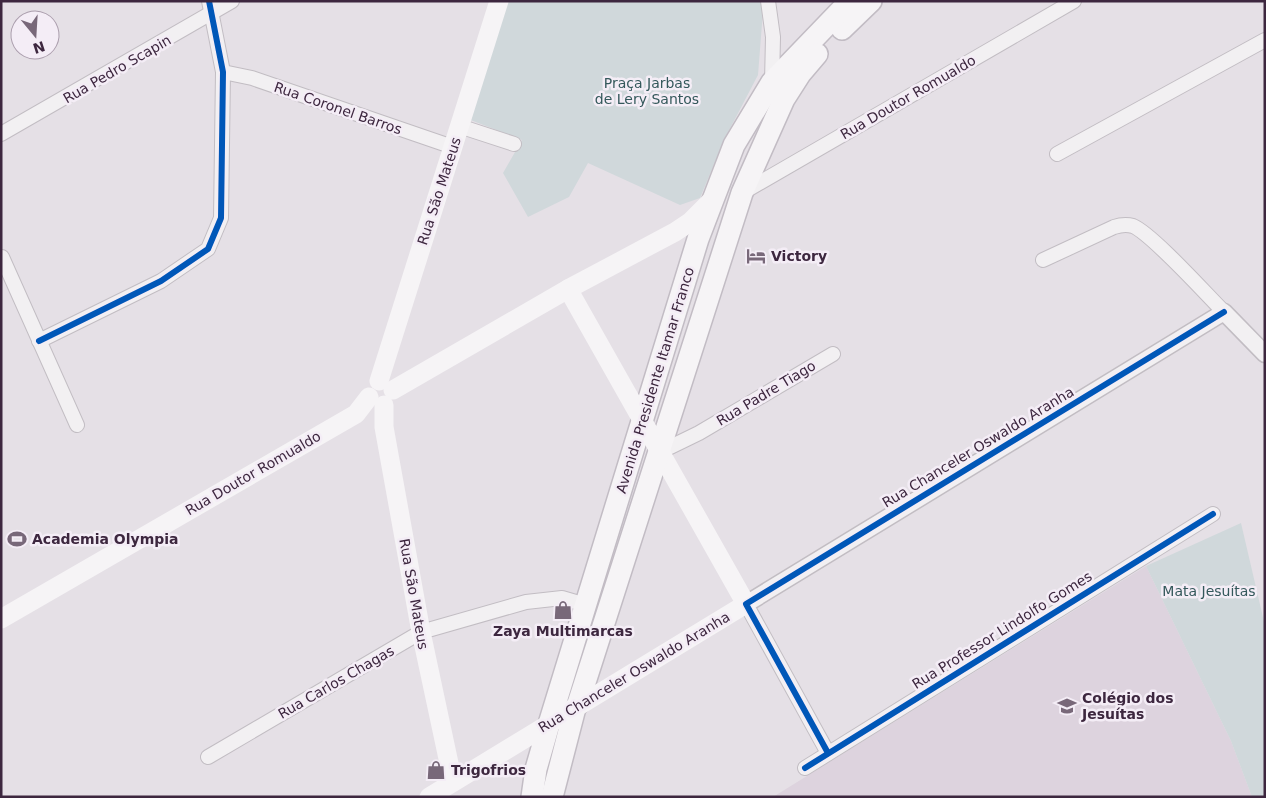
<svg xmlns="http://www.w3.org/2000/svg" width="1266" height="798" font-family="'DejaVu Sans',sans-serif">
<style>
.built{fill:#ddd3de}
.green{fill:#d0d8db}
.lines{fill:none;stroke-linecap:round;stroke-linejoin:round}
.minor-casing{stroke:#c2bdc3;stroke-width:16}
.tertiary-casing{stroke:#c2bdc3;stroke-width:19}
.primary-casing{stroke:#c2bcc4;stroke-width:24}
.minor{stroke:#f2f0f2;stroke-width:14}
.tertiary{stroke:#f2f0f2;stroke-width:16}
.secondary{stroke:#f6f4f6;stroke-width:19}
.primary{stroke:#f6f4f6;stroke-width:21}
.cycleway-casing{stroke:#f4edf6;stroke-width:9}
.cycleway{stroke:#0057b8;stroke-width:6}
.labels{text-anchor:middle;stroke-width:5;stroke-linejoin:round;paint-order:stroke}
.street-label{font-size:14px;fill:#3d273f;stroke:#f4edf6}
.park-label{font-size:14px;fill:#34585b;stroke:#f4edf6}
.poi-label{font-size:14px;font-weight:bold;fill:#3d273f;stroke:#f4edf6;text-anchor:start}
</style>
<rect width="100%" height="100%" fill="#e5e0e6"/>
<!-- built -->
<polygon class="built" points="1146,566 1231,741 1252,797 773,797"/>
<!-- green -->
<g class="green">
<polygon points="508,1 762,1 763,11 758,75 725,138 700,198 680,205 588,163 569,197 528,217 503,173 522,140 468,119"/>
<polygon points="1241,523 1265,626 1265,797 1252,797 1231,741 1146,566"/>
</g>
<g class="lines">
<!-- minor casing -->
<g class="minor-casing">
<g id="minor">
<polyline points="768,1 773,37 772,82"/>
<polyline points="223,72 252,78 453,147"/>
<polyline points="459,126 514,144"/>
<polyline points="1,134 232,1"/>
<polyline points="1057,154 1265,40"/>
<polyline points="742,193 1074,1"/>
<polyline points="2,257 77,425"/>
<path d="M1043 260 1114 227C1120 225 1126 224 1133 226 1152 234 1206 294 1224 312"/>
<polyline points="39,341 161,281 208,249 221,218 223,72 209,1"/>
<polyline points="660,452 699,433 833,354"/>
<polyline points="746,604 828,753"/>
<polyline points="208,757 421,632 526,602 562,598 586,605"/>
<polyline points="805,768 1213,514"/>
</g>
</g>
<!-- tertiary casing -->
<g class="tertiary-casing">
<polyline id="tertiary" points="746,604 1224,312 1265,354"/>
</g>
<!-- primary casing -->
<g class="primary-casing">
<g id="primary">
<polyline points="842,29 871,1"/>
<polyline points="532,797 536,769 549,724 698,239 734,145 772,82 850,1"/>
<polyline points="552,797 575,708 578,704 742,193 784,99 800,74 817,54"/>
</g>
</g>
<!-- minor -->
<use href="#minor" class="minor"/>
<!-- tertiary -->
<use href="#tertiary" class="tertiary"/>
<!-- secondary -->
<g class="secondary">
<polyline points="379,381 499,1"/>
<polyline points="393,390 568,289 675,232 690,222 713,199"/>
<polyline points="384,405 384,427 421,632 453,782"/>
<polyline points="1,619 356,414 369,397"/>
<polyline points="429,797 746,604 568,289"/>
</g>
<!-- primary -->
<use href="#primary" class="primary"/>
<!-- cycleway casing -->
<g class="cycleway-casing">
<g id="cycleway">
<polyline points="39,341 161,281 208,249 221,218 223,72 209,1"/>
<polyline points="828,753 746,604 1224,312"/>
<polyline points="805,768 1213,514"/>
</g>
</g>
<!-- cycleway -->
<use href="#cycleway" class="cycleway"/>
</g>
<!-- icons -->
<defs>
<g id="hotel-bare" transform="scale(1.5)"><path d="M-6-4.5h1.5V1H6V5H4.5V3h-9V5H-6ZM-4 0a1.8 1.8 0 1 1 3.6 0ZM.5 0V-2.5h3Q6-2.5 6 0Z" fill="#786879" stroke="#f4edf6" stroke-width="2.5" paint-order="stroke"/></g>
<g id="stadium-bare" transform="scale(1.5)"><path d="M0-5a6.5 5 0 1 0 0 10a6.5 5 0 1 0 0-10ZM-3.5-1.8h7v3.6h-7Z" fill="#786879" stroke="#f4edf6" stroke-width="2.5" paint-order="stroke"/></g>
<g id="shop-bare" transform="scale(1.5)"><path d="M-5-2.5h2.3a2.7 3.5 0 0 1 5.4 0H5L5.5 6h-11ZM-1.5-2.5h3a1.5 2.3 0 0 0-3 0Z" fill="#786879" stroke="#f4edf6" stroke-width="2.5" paint-order="stroke"/></g>
<g id="school-bare" transform="scale(1.5)"><path d="M0-5L7-2L0 1L-7-2ZM-4 1L0 2.5L4 1V4Q0 6-4 4Z" fill="#786879" stroke="#f4edf6" stroke-width="2.5" paint-order="stroke"/></g>
</defs>
<g fill-rule="evenodd">
<use href="#hotel-bare" x="756" y="256"/>
<use href="#stadium-bare" x="17" y="539"/>
<use href="#shop-bare" x="563" y="610"/>
<use href="#school-bare" x="1067" y="706"/>
<use href="#shop-bare" x="436" y="770"/>
</g>
<g class="labels">
<!-- street labels -->
<g class="street-label">
<text transform="translate(117 69) rotate(-30)" y="5">Rua Pedro Scapin</text>
<text transform="translate(908 97) rotate(-30)" y="5">Rua Doutor Romualdo</text>
<text transform="translate(338 108) rotate(19)" y="5">Rua Coronel Barros</text>
<text transform="translate(439 191) rotate(-72)" y="5">Rua São Mateus</text>
<text transform="translate(655 380) rotate(-73)" y="5">Avenida Presidente Itamar Franco</text>
<text transform="translate(766 393) rotate(-31)" y="5">Rua Padre Tiago</text>
<text transform="translate(978 447) rotate(-31)" y="5">Rua Chanceler Oswaldo Aranha</text>
<text transform="translate(253 473) rotate(-30)" y="5">Rua Doutor Romualdo</text>
<text transform="translate(414 594) rotate(80)" y="5">Rua São Mateus</text>
<text transform="translate(1002 630) rotate(-32)" y="5">Rua Professor Lindolfo Gomes</text>
<text transform="translate(634 672) rotate(-31)" y="5">Rua Chanceler Oswaldo Aranha</text>
<text transform="translate(336 682) rotate(-30)" y="5">Rua Carlos Chagas</text>
</g>
<!-- park labels -->
<g class="park-label">
<text x="647" y="88">Praça Jarbas<tspan x="647" dy="16">de Lery Santos</tspan></text>
<text x="1209" y="596">Mata Jesuítas</text>
</g>
<!-- poi labels -->
<g class="poi-label">
<text x="771" y="261">Victory</text>
<text x="32" y="544">Academia Olympia</text>
<text x="563" y="636" text-anchor="middle">Zaya Multimarcas</text>
<text x="1082" y="703">Colégio dos<tspan x="1082" dy="16">Jesuítas</tspan></text>
<text x="451" y="775">Trigofrios</text>
</g>
</g>
<!-- border -->
<rect width="1266" height="798" fill="none" stroke="#3d273f" stroke-width="5"/>
<!-- north arrow -->
<g transform="translate(35 35) rotate(162)"><circle r="24" fill="#f4edf6" stroke="#ab9ead"/>
<path d="M0-4L9 19L0 12L-9 19Z" fill="#786879"/>
<text y="-8" font-size="14" font-weight="bold" text-anchor="middle" fill="#3d273f">N</text>
</g>
</svg>
